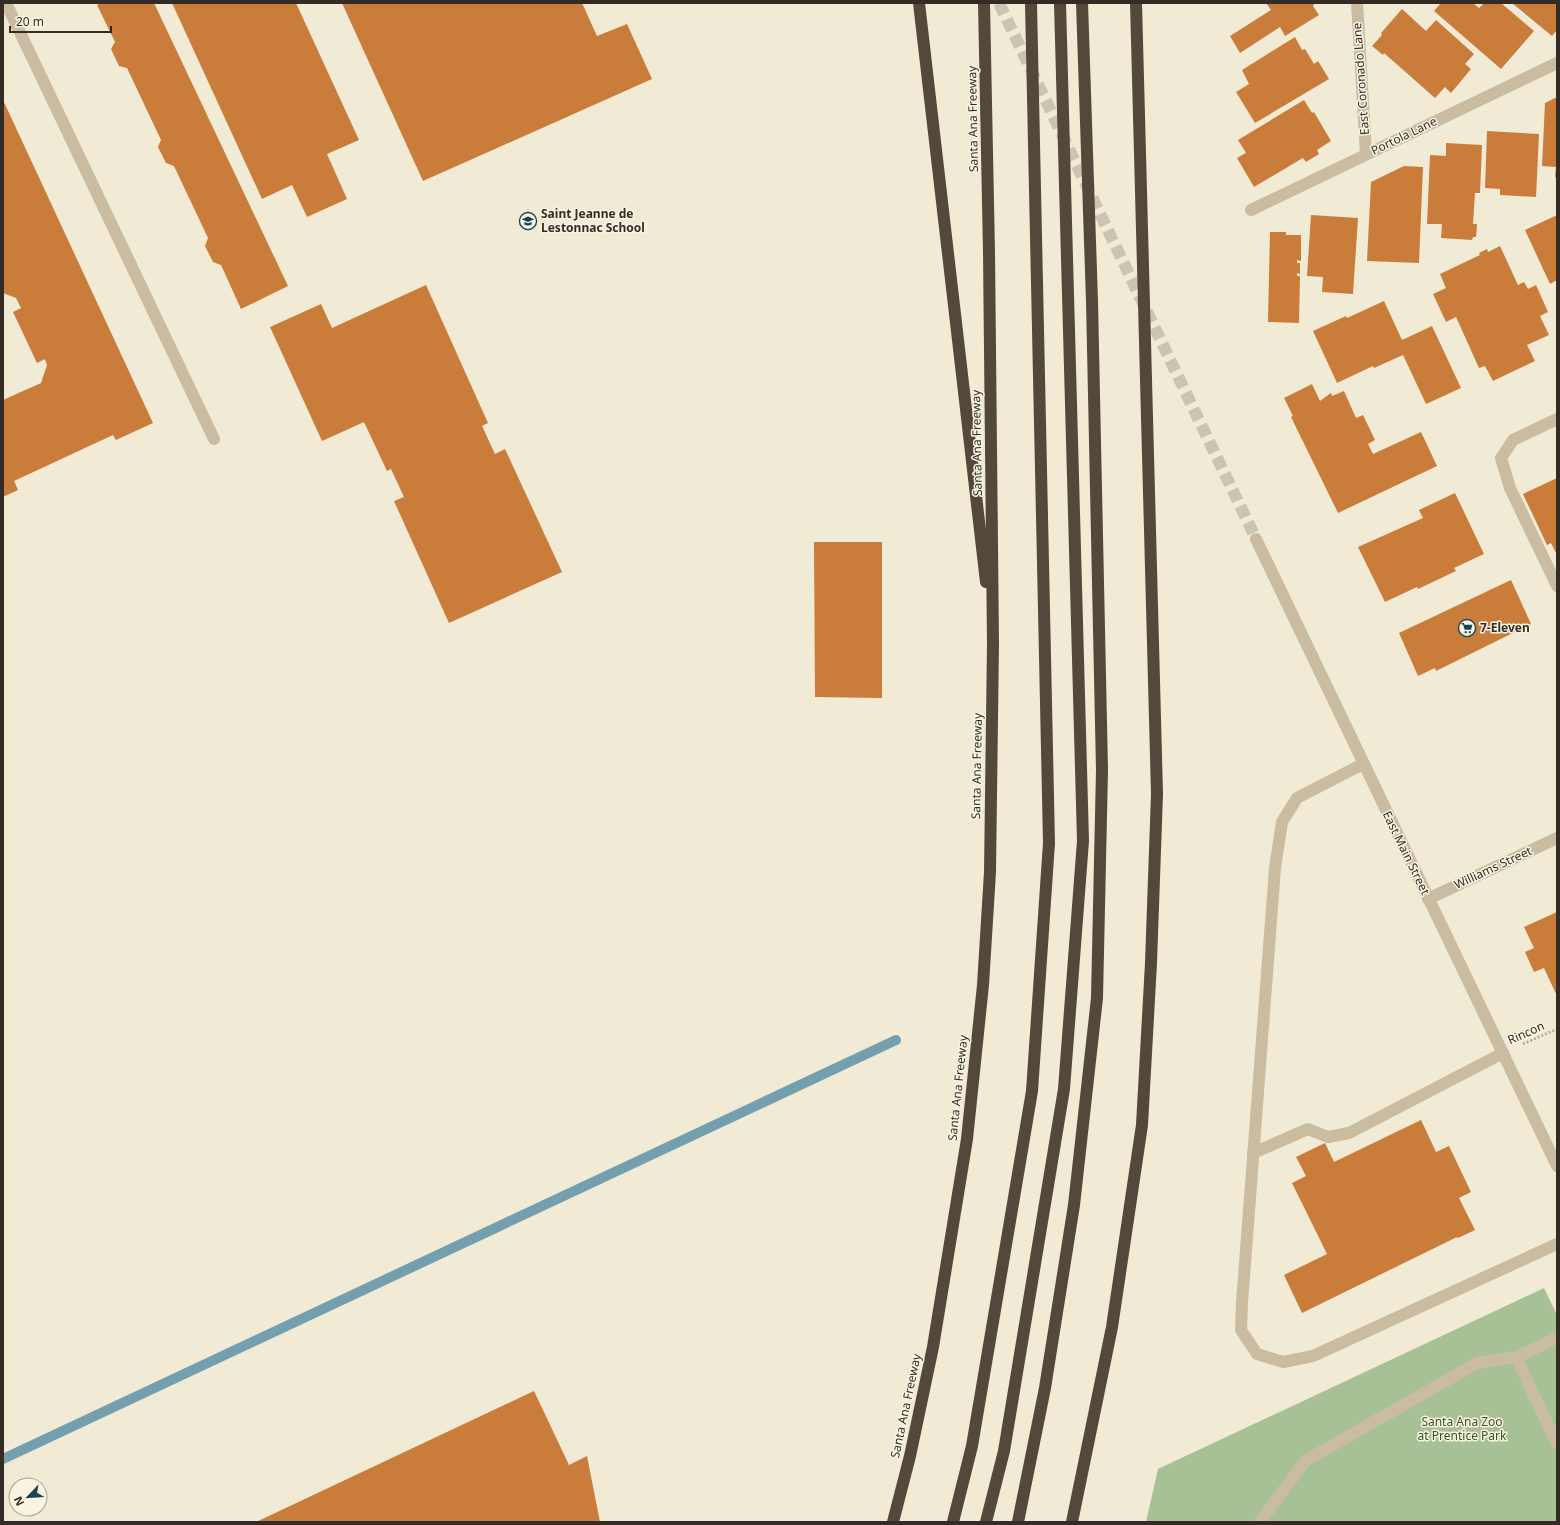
<svg xmlns="http://www.w3.org/2000/svg" width="1560" height="1525" font-family="'Noto Sans',sans-serif">
<style>
.green{fill:#a8c095}
.lines{fill:none;stroke-linecap:round;stroke-linejoin:round}
.stream{stroke:#739faf;stroke-width:10}
.building{fill:#ca7d3a}
.minor-tunnel{stroke:#cbc4b2;stroke-width:12;stroke-dasharray:12 6;stroke-linecap:butt}
.path{stroke:#b5a68b;stroke-width:2.5;stroke-dasharray:2 2;stroke-linecap:butt}
.minor{stroke:#c9bca1;stroke-width:12}
.highway{stroke:#54483b;stroke-width:12}
.highway-bridge{stroke:#54483b;stroke-width:12}
.labels{text-anchor:middle;stroke-width:3;stroke-linejoin:round;paint-order:stroke}
.street-label{font-size:12px;fill:#332c24;stroke:#f9f3e1}
.poi-label{font-size:12px;font-weight:bold;fill:#332c24;stroke:#f9f3e1;text-anchor:start}
.park-label{font-size:12px;fill:#395227;stroke:#f9f3e1}
</style>
<rect width="100%" height="100%" fill="#f1ead5"/>
<!-- green -->
<polygon class="green" points="1544,1288 1557,1315 1557,1522 1146,1522 1158,1469"/>
<g class="lines">
<!-- stream -->
<polyline class="stream" points="3,1459 896,1040"/>
</g>
<!-- building -->
<g class="building">
<polygon points="101,3 154,3 288,286 241,309 221,265 213,262 205,246 208,238 174,166 166,163 158,147 161,140 127,68 119,66 111,49 115,42 97,5"/>
<polygon points="172,3 296,3 359,140 327,154 347,199 307,217 292,185 262,199"/>
<polygon points="342,3 582,3 597,36 627,24 652,79 423,181"/>
<polygon points="1266,3 1313,3 1314,5 1313,6 1319,15 1285,36 1280,27 1240,53 1230,36 1271,10"/>
<polygon points="1441,3 1473,3 1479,8 1484,3 1501,3 1534,31 1501,69 1434,11"/>
<polygon points="1512,3 1557,3 1557,30 1552,36"/>
<polygon points="1402,9 1426,31 1436,20 1474,54 1465,64 1471,69 1451,93 1445,87 1435,98 1384,53 1383,55 1372,46 1382,35 1381,33"/>
<polygon points="1295,37 1302,50 1305,49 1314,64 1318,61 1329,79 1255,123 1236,92 1249,84 1242,70"/>
<polygon points="1557,97 1557,178 1555,177 1556,167 1542,166 1545,103"/>
<polygon points="3,100 153,423 116,440 113,435 14,481 18,490 3,497 3,400 41,383 47,365 45,359 37,363 13,312 21,308 16,298 3,293"/>
<polygon points="1304,100 1312,113 1314,112 1331,141 1317,150 1319,154 1306,162 1303,158 1254,187 1237,158 1246,153 1238,140"/>
<polygon points="1487,131 1539,134 1536,197 1500,195 1500,189 1485,188"/>
<polygon points="1446,143 1482,145 1480,193 1475,193 1473,224 1477,224 1476,237 1473,237 1472,240 1441,238 1442,224 1427,224 1430,155 1446,156"/>
<polygon points="1404,166 1423,167 1419,263 1367,261 1371,182"/>
<polygon points="1311,215 1358,218 1353,294 1322,292 1323,277 1307,276"/>
<polygon points="1557,215 1557,280 1550,284 1525,230"/>
<polygon points="1270,232 1286,232 1286,235 1301,235 1301,261 1297,260 1297,263 1300,263 1300,274 1297,273 1297,276 1300,276 1299,323 1268,322"/>
<polygon points="1500,246 1518,285 1524,282 1528,289 1536,285 1548,312 1540,316 1549,335 1527,345 1535,361 1493,381 1485,366 1479,368 1456,317 1446,322 1433,294 1446,288 1440,274 1480,255 1479,253 1487,249 1488,252"/>
<polygon points="426,285 488,423 482,426 495,454 505,449 562,572 449,623 394,501 404,497 391,469 387,471 364,422 322,441 270,327 321,304 332,328"/>
<polygon points="1384,301 1402,340 1432,326 1461,388 1426,404 1403,355 1374,368 1373,366 1337,383 1313,331 1346,316 1347,318"/>
<polygon points="1312,384 1320,401 1331,393 1332,396 1344,391 1356,418 1363,415 1375,440 1368,444 1373,454 1421,432 1437,466 1338,513 1291,417 1293,416 1284,398"/>
<polygon points="1557,478 1557,552 1556,553 1551,543 1547,545 1523,494"/>
<polygon points="1455,493 1484,554 1454,568 1456,571 1418,589 1417,587 1385,602 1358,547 1423,518 1419,510"/>
<polygon points="814,542 882,542 882,698 815,697"/>
<polygon points="1511,580 1531,624 1436,671 1435,668 1418,676 1399,633"/>
<polygon points="1557,912 1557,996 1544,968 1534,972 1525,952 1534,948 1524,927"/>
<polygon points="1421,1120 1436,1152 1449,1146 1471,1192 1459,1198 1475,1230 1458,1238 1457,1237 1302,1313 1284,1275 1327,1254 1292,1183 1306,1176 1296,1157 1325,1143 1334,1162"/>
<polygon points="534,1391 569,1465 587,1456 600,1522 256,1522"/>
</g>
<g class="lines">
<!-- minor-tunnel -->
<polyline class="minor-tunnel" points="999,3 1256,539"/>
<!-- path -->
<polyline class="path" points="1523,1044 1557,1029"/>
<!-- minor -->
<g class="minor">
<polyline points="6,3 214,439"/>
<polyline points="1357,3 1366,154"/>
<polyline points="1251,210 1557,63"/>
<polyline points="1557,419 1513,440 1501,458 1510,488 1557,586"/>
<polyline points="1256,539 1557,1166"/>
<polyline points="1363,764 1297,798 1282,822 1275,868 1242,1303 1241,1330 1257,1354 1283,1362 1313,1356 1557,1244"/>
<polyline points="1428,899 1557,838"/>
<polyline points="1253,1153 1308,1129 1328,1137 1349,1133 1503,1053"/>
<polyline points="1557,1338 1516,1357 1557,1444"/>
<polyline points="1260,1522 1305,1461 1477,1363 1516,1357"/>
</g>
<!-- highway -->
<g class="highway">
<polyline points="919,3 986,582"/>
<polyline points="893,1522 910,1456 933,1347 967,1139 983,985 990,872 993,643 989,252 984,3"/>
<polyline points="1018,1522 1045,1388 1074,1205 1097,998 1102,770 1092,301 1082,3"/>
<polyline points="1072,1522 1112,1327 1142,1125 1151,963 1157,794 1136,3"/>
</g>
<!-- highway-bridge -->
<g class="highway-bridge">
<polyline points="953,1522 972,1446 1032,1091 1049,843 1031,3"/>
<polyline points="986,1522 1004,1451 1064,1089 1083,841 1060,3"/>
</g>
</g>
<!-- icons -->
<defs>
<g id="school-ring" transform="scale(0.9)"><circle r="9.5" fill="#f9f3e1" stroke="#194355" stroke-width="1.5"/><path d="M0-5L7-2L0 1L-7-2ZM-4 1L0 2.5L4 1V4Q0 6-4 4Z" fill="#194355"/></g>
<g id="supermarket-ring" transform="scale(0.9)"><circle r="9.5" fill="#f9f3e1" stroke="#194355" stroke-width="1.5"/><path d="M-6-5.5h2.5l.6 2H6L4.5 2H-2.5L-4.4-4H-6ZM-1.5 3.2a1.3 1.3 0 1 0 .1 0ZM3 3.2a1.3 1.3 0 1 0 .1 0Z" fill="#194355"/></g>
</defs>
<g fill-rule="evenodd">
<use href="#school-ring" x="528" y="221"/>
<use href="#supermarket-ring" x="1467" y="628"/>
</g>
<g class="labels">
<!-- street labels -->
<g class="street-label">
<text transform="translate(1361 79) rotate(-94)" y="4">East Coronado Lane</text>
<text transform="translate(973 119) rotate(-91)" y="4">Santa Ana Freeway</text>
<text transform="translate(1404 136) rotate(-26)" y="4">Portola Lane</text>
<text transform="translate(977 443) rotate(-91)" y="4">Santa Ana Freeway</text>
<text transform="translate(977 766) rotate(-89)" y="4">Santa Ana Freeway</text>
<text transform="translate(1406 853) rotate(64)" y="4">East Main Street</text>
<text transform="translate(1493 868) rotate(-25)" y="4">Williams Street</text>
<text transform="translate(1526 1033) rotate(-24)" y="4">Rincon</text>
<text transform="translate(958 1088) rotate(-84)" y="4">Santa Ana Freeway</text>
<text transform="translate(906 1406) rotate(-78)" y="4">Santa Ana Freeway</text>
</g>
<!-- poi labels -->
<g class="poi-label">
<text x="541" y="218">Saint Jeanne de<tspan x="541" dy="14">Lestonnac School</tspan></text>
<text x="1480" y="632">7-Eleven</text>
</g>
<!-- park labels -->
<g class="park-label">
<text x="1462" y="1426">Santa Ana Zoo<tspan x="1462" dy="14">at Prentice Park</tspan></text>
</g>
</g>
<!-- border -->
<rect width="1560" height="1525" fill="none" stroke="#332c24" stroke-width="8"/>
<!-- north arrow -->
<g transform="translate(28 1497) rotate(245)"><circle r="19" fill="#f9f3e1" stroke="#aaa395"/>
<path d="M0-3L7 15L0 10L-7 15Z" fill="#194355"/>
<text y="-6" font-size="11" font-weight="bold" text-anchor="middle" fill="#332c24">N</text>
</g>
<!-- scale -->
<path d="M10 26v6h101v-6" fill="none" stroke="#332c24" stroke-width="2"/>
<text x="16" y="26" font-size="12" fill="#332c24" stroke="#f9f3e1" stroke-width="3" paint-order="stroke">20 m</text>
</svg>
